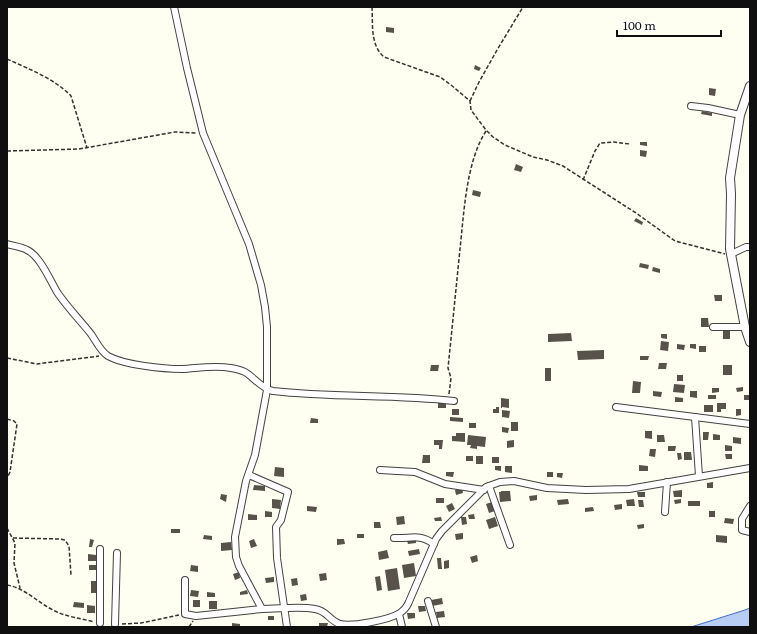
<svg xmlns="http://www.w3.org/2000/svg" width="757" height="634" font-family="Literata,serif">
<style>
.water{fill:#b7cdf5;stroke:#3f6dca}
.building{fill:#57534b}
.lines{fill:none;stroke-linecap:round;stroke-linejoin:round}
.minor-casing{stroke:#424242;stroke-width:8}
.tertiary-casing{stroke:#424242;stroke-width:10}
.path{stroke:#313131;stroke-width:1.5;stroke-dasharray:4 2;stroke-linecap:butt}
.minor{stroke:#fff;stroke-width:6}
.tertiary{stroke:#fff;stroke-width:8}
</style>
<rect width="100%" height="100%" fill="#fefff1"/>
<!-- water -->
<polygon class="water" points="750,608 750,627 691,627 745,610"/>
<!-- building -->
<g class="building">
<polygon points="386,27 394,28 394,33 386,32"/>
<polygon points="475,65 481,68 479,71 474,69"/>
<polygon points="709,88 716,89 715,96 709,95"/>
<polygon points="702,111 712,113 712,116 701,114"/>
<polygon points="640,142 647,142 647,146 640,145"/>
<polygon points="640,150 647,151 646,157 640,156"/>
<polygon points="516,164 523,167 521,172 514,170"/>
<polygon points="473,190 481,192 480,197 472,195"/>
<polygon points="636,218 643,222 642,225 634,221"/>
<polygon points="640,263 649,265 648,269 639,267"/>
<polygon points="653,267 660,269 660,273 652,271"/>
<polygon points="714,295 722,295 722,301 715,301"/>
<polygon points="701,318 708,318 709,327 701,327"/>
<rect x="723" y="330" width="7" height="9"/>
<polygon points="571,333 572,341 548,342 548,334"/>
<polygon points="661,334 667,334 667,339 661,338"/>
<polygon points="661,341 669,342 668,351 660,350"/>
<polygon points="677,344 685,345 684,350 677,349"/>
<polygon points="690,344 696,344 696,349 690,348"/>
<rect x="699" y="346" width="7" height="6"/>
<polygon points="604,350 604,359 578,360 577,351"/>
<polygon points="640,356 649,356 648,360 640,360"/>
<polygon points="659,363 667,363 666,369 658,369"/>
<polygon points="431,365 439,365 438,371 430,371"/>
<rect x="723" y="365" width="9" height="10"/>
<rect x="545" y="368" width="6" height="13"/>
<rect x="677" y="375" width="6" height="6"/>
<polygon points="633,381 641,382 640,393 632,393"/>
<polygon points="674,384 685,385 684,393 673,392"/>
<polygon points="743,387 743,391 737,392 736,388"/>
<polygon points="712,388 719,388 719,392 712,393"/>
<polygon points="653,391 662,392 661,397 653,396"/>
<polygon points="690,391 697,391 697,398 690,397"/>
<rect x="708" y="395" width="8" height="4"/>
<rect x="744" y="395" width="6" height="5"/>
<polygon points="675,397 683,398 683,402 675,402"/>
<polygon points="501,398 509,399 509,408 502,407 502,408 501,408"/>
<rect x="438" y="402" width="8" height="6"/>
<polygon points="717,403 726,403 726,409 721,409 721,412 717,412"/>
<rect x="704" y="405" width="9" height="7"/>
<polygon points="496,407 499,407 499,413 493,413 493,409 496,409"/>
<rect x="452" y="409" width="7" height="6"/>
<polygon points="736,409 741,409 741,415 736,416"/>
<polygon points="502,410 510,411 509,418 502,417"/>
<polygon points="450,417 463,418 463,422 450,421"/>
<polygon points="311,418 318,419 318,423 310,423"/>
<rect x="511" y="422" width="7" height="9"/>
<rect x="469" y="423" width="7" height="5"/>
<polygon points="502,427 509,428 508,433 502,432"/>
<polygon points="645,431 652,431 652,439 645,438"/>
<polygon points="703,432 709,432 708,440 703,440"/>
<polygon points="456,433 465,433 465,442 452,441 452,436 456,436"/>
<polygon points="713,434 720,435 720,440 713,440"/>
<polygon points="468,435 486,437 485,447 477,446 477,449 470,448 471,445 467,445"/>
<polygon points="657,435 664,435 665,442 657,442"/>
<polygon points="733,437 741,438 741,444 733,443"/>
<polygon points="434,440 443,440 442,449 439,449 439,445 434,445"/>
<polygon points="514,440 514,447 507,448 507,441"/>
<polygon points="725,445 732,446 732,451 725,451"/>
<polygon points="668,446 676,446 675,451 668,451"/>
<polygon points="650,449 656,449 655,457 649,456"/>
<polygon points="684,452 691,452 692,460 684,460"/>
<polygon points="677,453 681,453 682,459 678,460"/>
<polygon points="725,454 732,454 732,459 726,459"/>
<polygon points="423,455 430,455 430,463 422,463"/>
<rect x="466" y="456" width="7" height="5"/>
<rect x="476" y="456" width="7" height="8"/>
<rect x="492" y="457" width="7" height="6"/>
<polygon points="639,465 648,466 648,471 639,471"/>
<polygon points="495,466 501,466 501,471 495,470"/>
<polygon points="505,466 512,466 512,473 505,472"/>
<polygon points="275,467 284,468 284,477 274,476"/>
<polygon points="446,472 454,472 453,477 446,476"/>
<rect x="547" y="472" width="6" height="5"/>
<polygon points="557,473 563,473 562,478 557,477"/>
<polygon points="713,482 713,488 707,488 707,483"/>
<polygon points="254,485 265,486 265,491 253,490"/>
<polygon points="462,488 463,493 456,495 455,490"/>
<polygon points="682,490 682,497 674,497 673,491"/>
<polygon points="501,491 510,491 511,501 500,502 499,492 501,492"/>
<polygon points="637,492 645,492 645,497 638,497"/>
<polygon points="221,494 227,495 226,502 220,499"/>
<polygon points="537,495 537,500 530,501 529,496"/>
<rect x="436" y="498" width="8" height="5"/>
<polygon points="272,499 281,500 280,509 272,508"/>
<polygon points="568,499 569,504 558,505 557,500"/>
<polygon points="634,499 635,506 627,506 626,500"/>
<polygon points="681,499 681,503 675,504 674,500"/>
<polygon points="638,500 643,500 644,507 639,507"/>
<rect x="688" y="501" width="12" height="5"/>
<polygon points="492,502 495,511 489,513 486,504"/>
<polygon points="452,503 455,509 449,512 446,506"/>
<polygon points="622,504 622,509 615,510 614,505"/>
<polygon points="307,506 317,507 316,512 307,511"/>
<polygon points="593,507 594,511 585,512 585,508"/>
<polygon points="265,511 272,512 272,517 265,517"/>
<rect x="709" y="511" width="6" height="6"/>
<polygon points="248,514 257,515 257,520 248,520"/>
<polygon points="474,514 475,519 469,519 468,515"/>
<polygon points="404,516 405,524 397,525 396,517"/>
<polygon points="441,517 442,521 435,521 434,518"/>
<polygon points="461,517 466,517 467,524 462,525"/>
<polygon points="495,517 498,526 489,529 486,520"/>
<polygon points="725,518 734,519 733,524 724,523"/>
<polygon points="374,522 380,522 381,528 374,528"/>
<polygon points="644,524 644,528 638,529 637,525"/>
<rect x="171" y="529" width="9" height="4"/>
<polygon points="463,533 463,539 456,540 455,534"/>
<rect x="357" y="534" width="7" height="4"/>
<polygon points="204,535 212,536 212,540 203,539"/>
<polygon points="716,535 727,536 727,543 716,542"/>
<polygon points="90,539 94,540 92,547 89,547"/>
<polygon points="254,539 257,546 251,548 249,541"/>
<polygon points="337,539 344,539 345,544 337,545"/>
<polygon points="416,539 416,543 408,544 407,541"/>
<polygon points="231,542 232,550 221,551 221,543"/>
<polygon points="419,549 420,554 409,556 408,551"/>
<polygon points="387,550 389,558 379,560 378,552"/>
<polygon points="88,554 96,555 96,561 88,561"/>
<polygon points="477,555 478,561 472,563 470,557"/>
<polygon points="437,558 441,558 442,569 438,569"/>
<polygon points="449,560 449,568 444,569 444,561"/>
<polygon points="414,563 416,576 404,578 402,565"/>
<rect x="89" y="565" width="8" height="5"/>
<polygon points="191,565 198,566 198,572 190,571"/>
<polygon points="397,568 400,589 388,591 385,570"/>
<polygon points="239,572 240,578 235,580 233,574"/>
<polygon points="326,573 327,580 320,581 319,574"/>
<polygon points="380,576 382,590 377,591 375,577"/>
<polygon points="274,577 274,582 266,583 265,578"/>
<polygon points="297,578 298,585 292,586 291,579"/>
<polygon points="91,581 96,581 97,593 91,593"/>
<polygon points="191,590 199,591 198,597 190,596"/>
<polygon points="247,590 248,594 240,595 240,592"/>
<polygon points="207,592 215,593 215,597 207,597"/>
<polygon points="306,594 307,600 301,601 300,595"/>
<polygon points="442,598 443,604 432,606 431,600"/>
<rect x="193" y="600" width="7" height="7"/>
<rect x="209" y="601" width="8" height="8"/>
<polygon points="74,602 84,603 84,608 73,607"/>
<polygon points="87,605 95,606 95,613 87,613"/>
<polygon points="418,606 425,606 426,611 419,612"/>
<polygon points="444,611 445,617 437,618 436,612"/>
<polygon points="407,613 415,613 415,618 408,619"/>
<rect x="268" y="616" width="6" height="4"/>
<polygon points="232,623 240,624 240,627 232,627"/>
<polygon points="319,623 328,623 327,627 319,627"/>
</g>
<g class="lines">
<!-- minor casing -->
<g class="minor-casing">
<g id="minor">
<path d="M174 7 187 68 203 133 249 244 261 285 265 307 267 327V390L255 455 246 481 235 537 236 557 239 566 262 609C279 609 299 606 315 609 328 611 328 620 340 624 352 627 389 620 400 613 403 611 406 608 408 604L436 539 442 531 486 487 500 482 514 481 547 488 586 490 629 489 750 468"/>
<polyline points="691,106 708,108 740,115"/>
<path d="M7 244C13 246 22 247 27 250 40 256 50 280 57 292 67 307 80 320 91 334 96 341 100 351 108 356 124 365 164 369 182 369 199 368 215 365 231 368 237 369 243 370 248 374 256 380 263 389 273 391 333 398 394 394 454 401"/>
<polyline points="731,254 746,247 750,247"/>
<polyline points="713,327 745,327"/>
<polyline points="616,407 750,424"/>
<polyline points="695,417 699,476"/>
<polyline points="380,470 415,472 445,484 484,490"/>
<polyline points="249,475 288,492 281,520 276,527 277,558 287,627"/>
<polyline points="489,486 510,545"/>
<polyline points="750,506 742,519 742,530 750,532"/>
<polyline points="665,512 667,482"/>
<path d="M394 538C411 539 419 533 434 544"/>
<polyline points="100,549 100,623"/>
<polyline points="185,580 185,614 196,616 262,609"/>
<polyline points="428,601 436,627"/>
<polyline points="399,614 402,627"/>
<polyline points="115,624 117,553"/>
</g>
</g>
<!-- tertiary casing -->
<g class="tertiary-casing">
<polyline id="tertiary" points="750,86 740,115 730,178 731,194 730,249 745,327 750,342"/>
</g>
<!-- path -->
<g class="path">
<path d="M372 7C373 24 370 45 384 57L440 77 451 85 470 101 471 110 486 130 493 137 505 145 533 157 547 160 563 166 636 213 675 241 725 254"/>
<path d="M7 59C29 69 55 79 71 96L87 148"/>
<polyline points="470,101 478,84 497,50 523,7"/>
<polyline points="7,151 79,149 175,132 197,133"/>
<polyline points="583,180 595,151 600,143 614,142 630,144"/>
<polyline points="7,358 37,364 99,356"/>
<path d="M449 394 451 378 448 368C452 329 456 289 460 249 464 213 466 162 486 131"/>
<polyline points="7,419 14,421 17,424 10,472 7,478"/>
<polyline points="7,528 15,543 14,563 20,588"/>
<polyline points="13,538 59,539 65,540 69,546 71,575"/>
<path d="M7 585C25 588 37 602 53 610 66 617 80 618 94 622"/>
<polyline points="122,624 141,623 179,615"/>
<polyline points="189,627 193,621"/>
</g>
<!-- minor -->
<use href="#minor" class="minor"/>
<!-- tertiary -->
<use href="#tertiary" class="tertiary"/>
</g>
<!-- border -->
<rect width="757" height="634" fill="none" stroke="#0f0f0f" stroke-width="16"/>
<!-- scale -->
<path d="M617 30v6h104v-6" fill="none" stroke="#0f0f0f" stroke-width="2"/>
<text x="623" y="30" font-size="12" fill="#0f0f0f" stroke="#ffffff" stroke-width="3" paint-order="stroke">100 m</text>
</svg>
